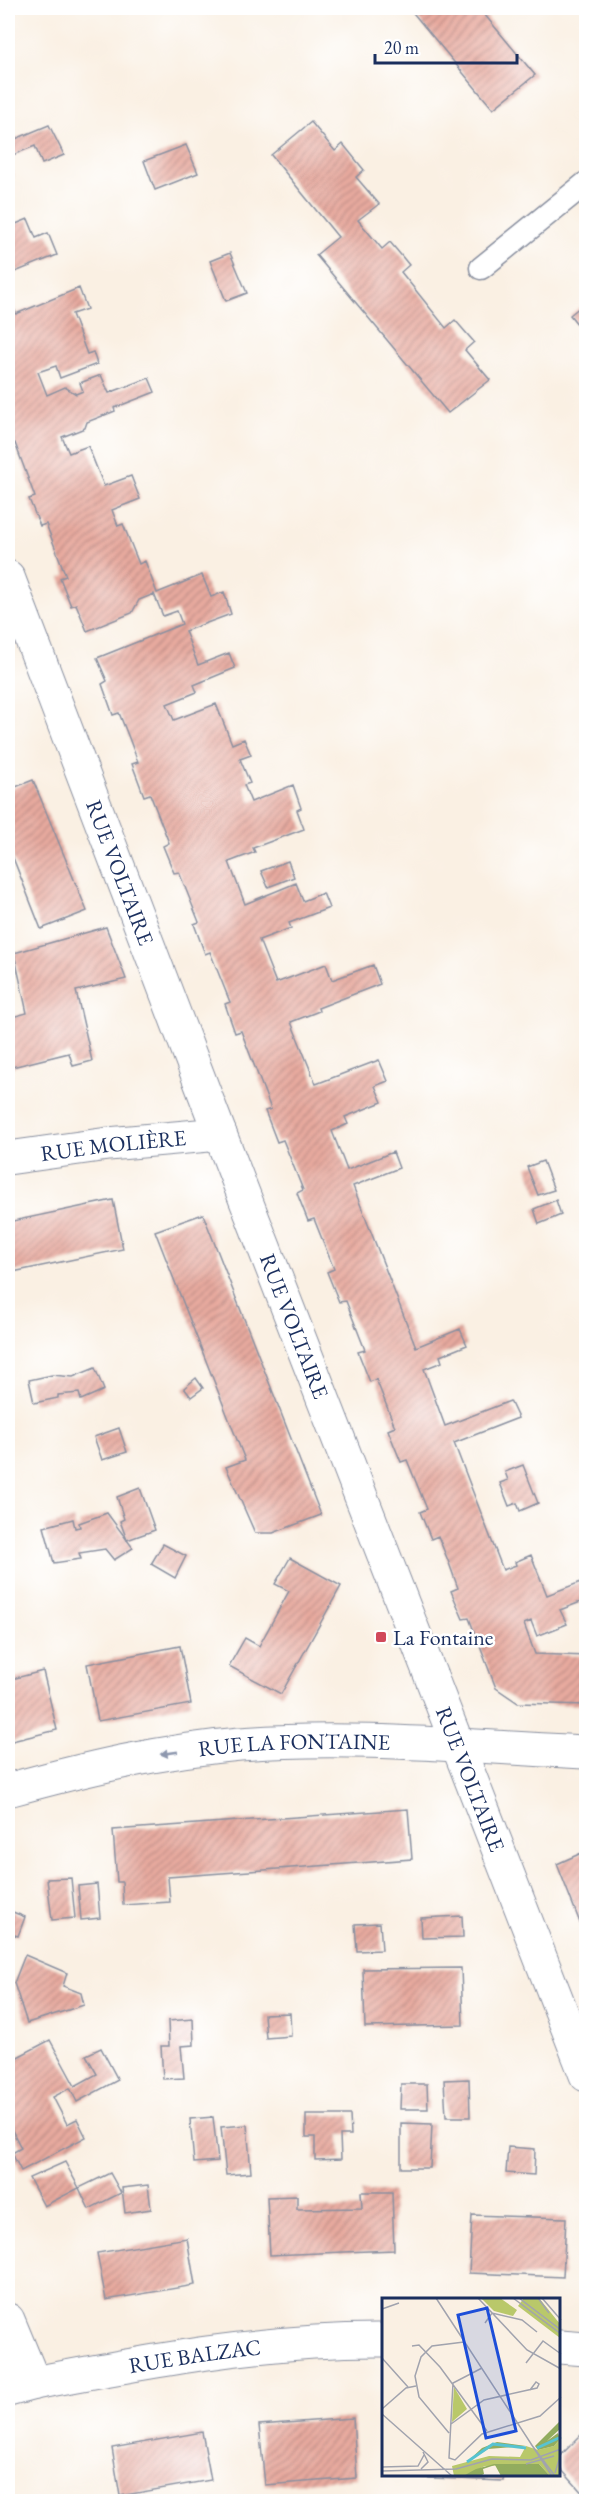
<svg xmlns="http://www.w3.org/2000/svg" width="594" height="2509" font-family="'EB Garamond',serif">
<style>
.building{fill:url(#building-hatch)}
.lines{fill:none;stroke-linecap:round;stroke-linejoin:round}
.service-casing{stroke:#8a90a0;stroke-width:25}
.minor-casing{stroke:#8a90a0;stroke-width:35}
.tertiary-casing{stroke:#8a90a0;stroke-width:35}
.service{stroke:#fff;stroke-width:22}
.minor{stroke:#fff;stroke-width:33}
.tertiary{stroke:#fff;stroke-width:33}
.oneway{fill:#8d97ae}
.poi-dot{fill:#d1495b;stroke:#fff;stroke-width:2}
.labels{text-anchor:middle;stroke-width:5;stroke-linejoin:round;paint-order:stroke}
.street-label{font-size:22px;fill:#1b2f5e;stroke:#fff}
.poi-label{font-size:22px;fill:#1b2f5e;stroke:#fff;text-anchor:start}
.inset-river{fill:none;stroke:#57c3d1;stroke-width:3}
.inset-road{fill:none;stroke:#a1a3ae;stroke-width:1.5}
.view{fill:#1d4ed8;fill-opacity:0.15;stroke:#1d4ed8;stroke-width:3}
.inset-edge{fill:none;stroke:#1b2f5e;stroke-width:3}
</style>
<defs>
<pattern id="building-hatch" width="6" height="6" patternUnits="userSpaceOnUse" patternTransform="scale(1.5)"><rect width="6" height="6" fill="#e8aa9f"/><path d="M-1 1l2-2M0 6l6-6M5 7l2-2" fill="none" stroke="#bb8b85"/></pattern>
</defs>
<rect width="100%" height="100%" fill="#fff"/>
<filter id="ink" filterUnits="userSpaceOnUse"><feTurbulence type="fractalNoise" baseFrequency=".0167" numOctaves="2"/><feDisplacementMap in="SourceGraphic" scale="12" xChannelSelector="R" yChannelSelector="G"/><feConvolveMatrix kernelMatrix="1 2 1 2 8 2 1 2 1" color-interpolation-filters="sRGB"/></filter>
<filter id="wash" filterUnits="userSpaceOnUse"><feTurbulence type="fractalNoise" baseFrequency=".008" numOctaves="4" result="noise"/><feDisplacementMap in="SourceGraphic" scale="24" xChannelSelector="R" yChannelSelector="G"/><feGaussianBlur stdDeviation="1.35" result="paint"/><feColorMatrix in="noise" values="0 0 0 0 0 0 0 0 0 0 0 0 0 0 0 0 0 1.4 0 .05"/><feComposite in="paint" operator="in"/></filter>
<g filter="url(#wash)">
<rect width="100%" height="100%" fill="#faf0e3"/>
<g id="blocks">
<!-- building -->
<g class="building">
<polygon points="409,8 479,8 535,75 493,109"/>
<polygon points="311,122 335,151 343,144 364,170 356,177 379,204 358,220 382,249 390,242 400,254 409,265 401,272 446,328 455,320 474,342 465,350 490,380 448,413 316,255 338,237 271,155"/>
<polygon points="49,125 64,155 42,164 35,146 8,157 8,142"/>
<polygon points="186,145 198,173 155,190 144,161"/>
<polygon points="8,160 14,176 8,178"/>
<polygon points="8,218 11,226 28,219 36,238 48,233 57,255 8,275"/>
<polygon points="230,253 247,293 226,301 210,261"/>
<polygon points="79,288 87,309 72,314 87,354 93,352 97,364 60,378 56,366 38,372 47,395 65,387 76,394 83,391 80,383 101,375 109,393 149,378 155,392 114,408 115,411 87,422 85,428 62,437 69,453 88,446 104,486 131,476 140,499 112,510 118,526 123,524 139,564 145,561 157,593 202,575 211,597 224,592 231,614 185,631 198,665 229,653 235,668 194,685 197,692 167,704 174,720 216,704 232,744 244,739 251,755 240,759 250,783 244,785 251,802 293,785 301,808 297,810 304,829 253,848 255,852 229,862 245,904 296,883 303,901 323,893 329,908 289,923 291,928 259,940 276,983 326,964 332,980 373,965 380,984 318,1008 319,1011 291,1022 316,1084 379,1060 388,1081 375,1086 382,1102 345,1117 348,1124 332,1131 347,1170 393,1152 399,1168 353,1186 416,1347 460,1329 467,1345 440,1356 442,1362 424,1369 445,1426 510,1401 518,1418 454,1443 503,1570 516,1565 515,1562 531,1555 547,1595 586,1580 586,1600 560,1610 567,1624 537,1636 531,1621 524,1624 535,1654 586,1656 586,1705 518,1703 496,1688 469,1618 463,1619 451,1591 458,1588 449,1563 438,1536 431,1539 420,1512 427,1509 407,1460 401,1462 394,1445 388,1430 395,1427 376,1379 370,1382 358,1352 365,1350 346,1301 339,1302 327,1272 334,1269 314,1219 308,1221 297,1193 303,1190 283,1140 277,1142 265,1111 271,1109 241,1031 235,1033 225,1004 230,1002 210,952 205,954 194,924 199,922 179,872 174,873 163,846 169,843 150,794 144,796 132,764 138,762 129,738 119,713 113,715 102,684 107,681 97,658 182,624 177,611 163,616 154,594 139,600 132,613 87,631 76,604 71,606 60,578 66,576 46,524 40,526 29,499 35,497 15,443 9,446 8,443 8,293 16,314"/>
<polygon points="586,302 586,335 570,315"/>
<polygon points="33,780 87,911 41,929 8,845 8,790"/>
<polygon points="288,861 294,877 268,887 261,871"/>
<polygon points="106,927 126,979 76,991 92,1061 73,1066 69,1053 8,1068 8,1018 27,1013 14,953"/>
<polygon points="543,1161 554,1190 538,1195 527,1167"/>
<polygon points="113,1200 123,1249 8,1273 8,1222"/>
<polygon points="556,1200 561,1215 539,1224 534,1209"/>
<polygon points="203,1214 321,1515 273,1533 255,1533 226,1467 245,1460 155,1231"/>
<polygon points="95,1368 104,1390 81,1400 79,1393 58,1395 58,1398 34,1403 29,1380 52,1375 73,1377"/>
<polygon points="196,1378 203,1388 191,1397 184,1388"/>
<polygon points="119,1428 127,1452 102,1460 94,1437"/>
<polygon points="523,1465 538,1503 520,1511 517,1503 509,1506 500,1483 508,1480 505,1472"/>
<polygon points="140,1488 155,1530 127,1540 120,1521 124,1519 117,1497"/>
<polygon points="107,1513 133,1548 114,1560 105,1549 79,1553 81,1559 54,1563 44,1527 73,1519 75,1528 80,1527 79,1523"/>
<polygon points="163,1544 186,1556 175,1578 151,1564"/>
<polygon points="290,1558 341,1586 281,1694 229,1666 245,1638 259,1646 289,1591 275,1584"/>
<polygon points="180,1646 191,1704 98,1721 87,1664"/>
<polygon points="43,1671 57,1730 8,1742 8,1680"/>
<polygon points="408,1809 412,1859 168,1877 170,1902 123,1905 122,1882 117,1882 113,1830"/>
<polygon points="586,1851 586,1938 557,1864"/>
<polygon points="71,1878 75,1918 52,1920 47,1879"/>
<polygon points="97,1884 100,1918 81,1920 78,1886"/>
<polygon points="8,1910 25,1917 18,1936 8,1933"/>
<polygon points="462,1916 463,1937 422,1938 421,1918"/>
<polygon points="380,1923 382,1950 357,1951 355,1924"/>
<polygon points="25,1955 67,1973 63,1986 81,1993 84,2005 27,2023 14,1983"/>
<polygon points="461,1968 463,2025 365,2027 363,1969"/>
<polygon points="290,2013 291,2036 266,2038 264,2014"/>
<polygon points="193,2019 194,2045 181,2046 184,2078 163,2079 161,2046 169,2046 168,2021"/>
<polygon points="50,2040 75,2086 97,2074 86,2055 101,2048 118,2080 77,2102 70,2088 53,2097 67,2124 77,2119 86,2137 21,2171 12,2153 21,2148 8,2122 8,2062"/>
<polygon points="469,2079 470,2117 446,2117 444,2080"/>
<polygon points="401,2084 427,2084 428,2109 400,2109"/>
<polygon points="306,2115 350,2115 351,2135 340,2135 341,2159 315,2160 315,2137 306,2137"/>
<polygon points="213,2117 218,2161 194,2163 190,2119"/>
<polygon points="401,2123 432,2124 430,2168 401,2168"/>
<polygon points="247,2125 251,2173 226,2175 221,2127"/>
<polygon points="508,2147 535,2149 534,2175 506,2173"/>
<polygon points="65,2162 79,2188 44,2206 29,2178"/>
<polygon points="110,2173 121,2193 89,2209 79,2188"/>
<polygon points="148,2185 151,2209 125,2213 122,2188"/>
<polygon points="361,2192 392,2192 394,2250 270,2255 267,2197 297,2196 297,2209 362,2208"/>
<polygon points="472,2215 566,2218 563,2277 469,2273"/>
<polygon points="187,2238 195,2285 106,2300 97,2253"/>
<polygon points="353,2418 357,2478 265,2485 259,2425"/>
<polygon points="586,2430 586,2497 560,2468 560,2456"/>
<polygon points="202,2432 211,2480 120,2496 112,2448"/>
<polygon points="409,2475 504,2475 503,2481 409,2477"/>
</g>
</g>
</g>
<g filter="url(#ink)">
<use href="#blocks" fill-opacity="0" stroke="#8a90a0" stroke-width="1.5"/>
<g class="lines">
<!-- service casing -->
<g class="service-casing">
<polyline id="service" points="481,268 586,183"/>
</g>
<!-- minor casing -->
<g class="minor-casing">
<g id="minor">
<path id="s1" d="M8 1158 108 1144 220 1134"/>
<path id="s2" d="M8 1790C84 1769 160 1751 240 1744 353 1735 473 1747 586 1752"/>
<polyline points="8,2320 34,2383"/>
<polyline points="560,2347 586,2349"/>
<path id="s3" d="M8 2390 34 2383C150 2361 266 2339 384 2340"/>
</g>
</g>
<!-- tertiary casing -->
<g class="tertiary-casing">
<g id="tertiary">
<path id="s4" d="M8 577 220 1134 586 2075"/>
</g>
</g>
<!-- service -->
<use href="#service" class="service"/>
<!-- minor -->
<use href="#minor" class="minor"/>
<!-- tertiary -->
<use href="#tertiary" class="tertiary"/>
</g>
<!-- one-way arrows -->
<defs><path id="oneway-solid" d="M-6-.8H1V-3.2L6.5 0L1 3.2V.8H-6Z" transform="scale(1.5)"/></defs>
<use class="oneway" href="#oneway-solid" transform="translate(169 1753) rotate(172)"/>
</g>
<!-- markers -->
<rect class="poi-dot" x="375" y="1631" width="12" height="12" rx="3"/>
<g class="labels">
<!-- street labels -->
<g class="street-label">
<text dy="8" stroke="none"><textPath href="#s4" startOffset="316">RUE VOLTAIRE</textPath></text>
<text dy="8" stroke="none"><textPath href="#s1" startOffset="106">RUE MOLIÈRE</textPath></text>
<text dy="8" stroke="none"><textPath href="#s4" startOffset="802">RUE VOLTAIRE</textPath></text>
<text dy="8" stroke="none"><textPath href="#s2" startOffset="291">RUE LA FONTAINE</textPath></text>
<text dy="8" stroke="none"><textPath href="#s4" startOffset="1288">RUE VOLTAIRE</textPath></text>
<text dy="8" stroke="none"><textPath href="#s3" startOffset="190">RUE BALZAC</textPath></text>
</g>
<!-- poi labels -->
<g class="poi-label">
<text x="393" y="1645">La Fontaine</text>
</g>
</g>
<!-- overview -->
<g transform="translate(382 2298)">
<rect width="178" height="178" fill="#faf0e3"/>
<path d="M99 0H118L135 12 131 18 112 13ZM142 0H157L178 26V40L136 8ZM72 89 85 111 70 124ZM178 141 177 178H168L157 166 103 168 81 178H72L70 168 107 158 138 159 144 148 156 152 172 148Z" fill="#b9c86a"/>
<path d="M177 124 178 131 165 143 176 135 178 141 172 148 156 152 153 148ZM115 144 144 148 106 151 84 165 100 150ZM112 166H157L168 178H119L113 167 101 171 102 176 98 178H81L94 171Z" fill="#92ac5e"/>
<path class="inset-river" d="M155 150 179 139M85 164 111 146 144 150"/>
<path class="inset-road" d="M54 0 170 178M96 0 145 52 179 71M131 0 179 36M137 0 179 32M156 0 167 15M160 0 179 22M0 11 17 5M103 25 110 15 140 22 155 34M30 48 37 47 58 69 105 133M0 60 26 89M144 65 161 43 179 56M100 70 71 85 67 160 73 162 100 136 158 118 179 99M0 111 24 90 34 88M0 116 70 178M69 126 102 102 155 90 157 86 154 84 148 92M67 135 37 99 33 78 39 59 50 48 82 44M149 146 173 178M144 166 172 158M0 169 36 168 42 157M39 171 46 164 41 154M0 173 74 171 110 161 149 162 179 151M173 175 179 155"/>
<path class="view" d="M105 10 134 133 104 140 76 17Z"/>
<rect width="178" height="178" class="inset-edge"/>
</g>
<!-- margin -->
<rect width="594" height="2509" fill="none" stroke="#fff" stroke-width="30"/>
<!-- scale -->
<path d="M375 54v9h142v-9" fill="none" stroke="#1b2f5e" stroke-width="3"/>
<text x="384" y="54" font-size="18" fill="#1b2f5e" stroke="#ffffff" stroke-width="4.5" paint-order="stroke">20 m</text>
</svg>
